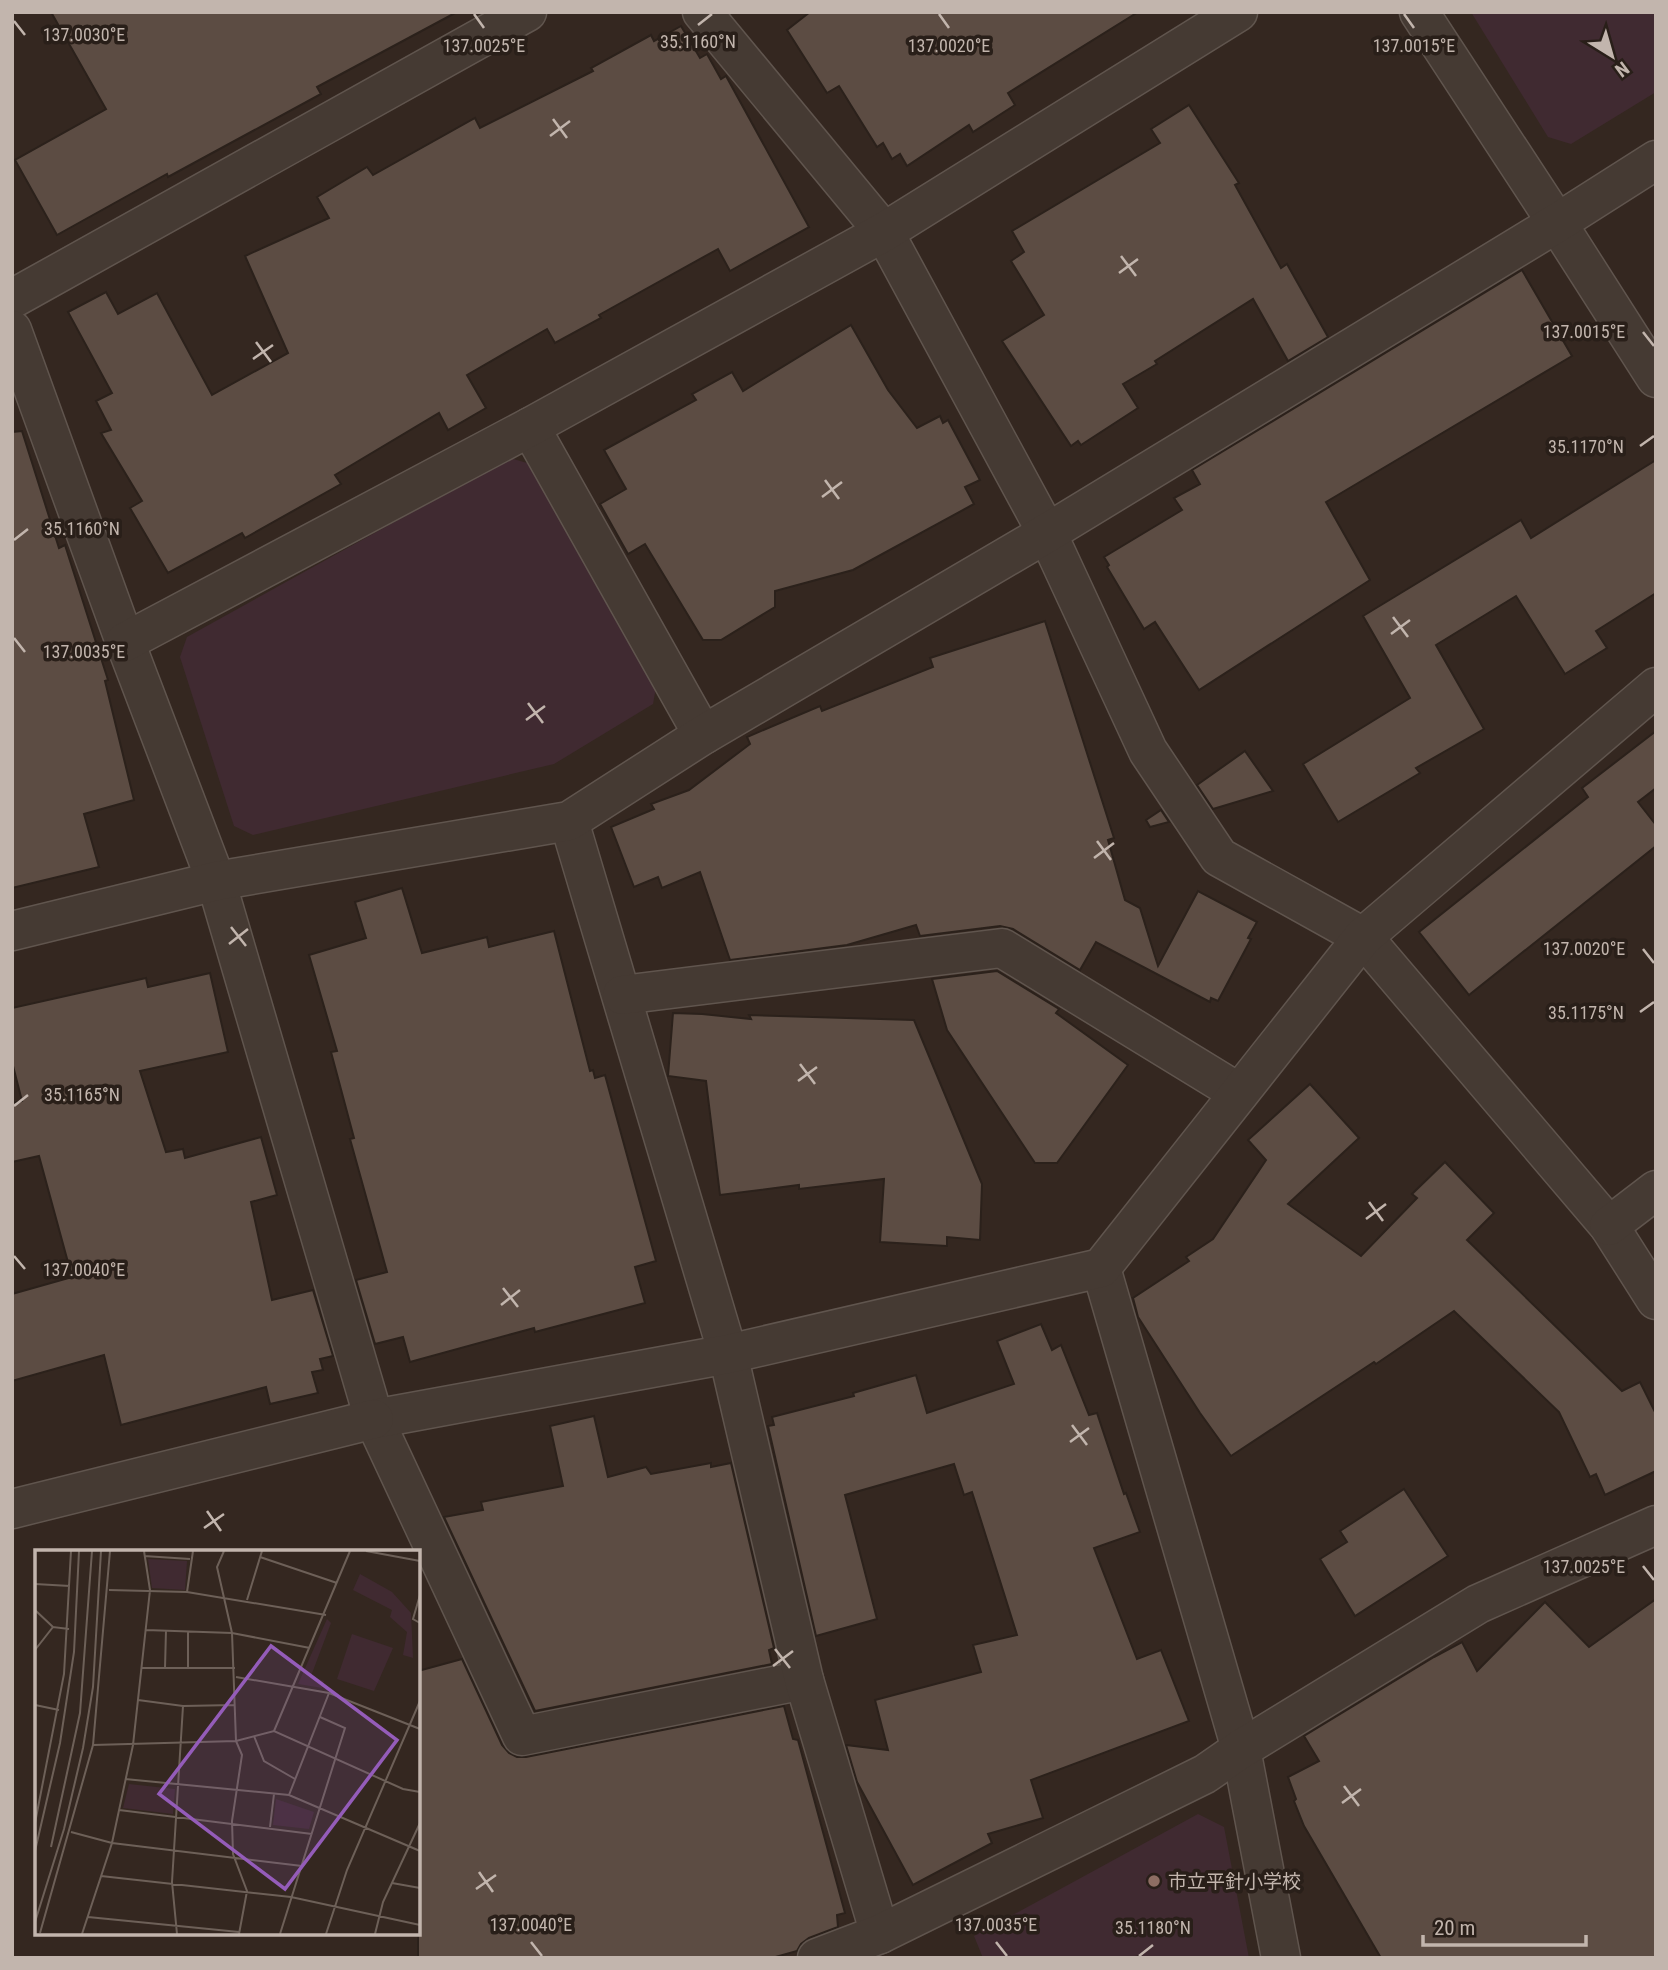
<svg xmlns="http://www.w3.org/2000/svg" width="1668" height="1970" font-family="'Roboto Condensed','Noto Sans JP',sans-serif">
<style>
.green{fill:#402a31}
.building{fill:#5c4c43;stroke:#2b211b;stroke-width:2}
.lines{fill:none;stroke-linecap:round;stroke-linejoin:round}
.minor-casing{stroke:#60554e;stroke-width:41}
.tertiary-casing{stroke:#60554e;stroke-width:41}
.minor{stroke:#453a33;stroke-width:38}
.tertiary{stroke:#453a33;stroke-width:38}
.ticks{fill:none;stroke:#c2b5ad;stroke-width:2.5}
.education-dot{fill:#8d6e63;stroke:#291f19;stroke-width:2.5}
.labels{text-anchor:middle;stroke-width:7;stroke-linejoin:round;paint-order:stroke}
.poi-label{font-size:19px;fill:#c2b5ad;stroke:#291f19;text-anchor:start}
.inset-road{fill:none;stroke:#6d6058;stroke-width:2}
.view{fill:#945cb9;fill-opacity:0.15;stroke:#945cb9;stroke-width:3.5}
.inset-edge{fill:none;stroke:#c2b5ad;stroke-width:3.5}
.ticks-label{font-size:18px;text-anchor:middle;fill:#c2b5ad;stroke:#291f19;stroke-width:7;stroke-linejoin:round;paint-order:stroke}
</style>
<rect width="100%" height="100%" fill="#342720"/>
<!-- green -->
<g class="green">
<polygon points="1471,12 1656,12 1656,92 1571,144 1548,137"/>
<polygon points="510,458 537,466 657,681 653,704 554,764 253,835 234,826 180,657 187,637"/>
<polygon points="1198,1814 1224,1827 1249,1958 1139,1958 1138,1955 1129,1958 983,1958 974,1936"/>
</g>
<!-- building -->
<g class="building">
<polygon points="51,12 457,12 317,87 321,94 168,177 167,174 57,235 15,160 106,109"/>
<polygon points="810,12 1138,12 1008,93 1015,105 973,132 969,125 907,166 900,154 892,159 883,143 877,147 839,86 827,93 787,30"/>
<polygon points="681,26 700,58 707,54 721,79 726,76 809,227 730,271 718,249 599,315 601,318 555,343 547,329 467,375 486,408 448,430 439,413 335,475 341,484 245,538 242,533 168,573 130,508 142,501 101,433 111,430 96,401 112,393 68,312 106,292 118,314 157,293 212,395 288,353 245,256 329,218 317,197 367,167 373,175 475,118 480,128 593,71 591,68 651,35 654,41"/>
<polygon points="1189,105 1239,183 1235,185 1281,268 1287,264 1328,337 1288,361 1253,299 1155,361 1157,364 1123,384 1138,408 1081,445 1078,441 1071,446 1002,341 1044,315 1011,261 1024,252 1012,231 1160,143 1151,129"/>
<polygon points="1522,270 1572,356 1326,502 1370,580 1199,690 1155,622 1144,629 1107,567 1109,565 1104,557 1182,510 1174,498 1200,484 1192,470"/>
<polygon points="851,325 888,390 917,428 940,416 943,423 948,420 980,480 965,487 974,504 853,570 775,591 775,607 721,640 703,640 645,544 628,554 600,504 626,489 604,450 696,400 692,394 732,372 743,391"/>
<polygon points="22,431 59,548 65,545 108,680 105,681 134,800 84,814 99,867 12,888 12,432"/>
<polygon points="1656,460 1656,593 1596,631 1607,648 1565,674 1516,596 1436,645 1484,729 1416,768 1420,773 1338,822 1303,764 1410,698 1363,616 1521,520 1531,538"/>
<polygon points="1045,621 1114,838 1108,840 1125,900 1140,908 1158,966 1198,891 1257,922 1248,938 1251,939 1218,1001 1211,998 1210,1002 1096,942 1080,970 1013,929 1000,926 920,936 916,925 847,945 730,960 700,872 662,888 658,877 634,887 611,827 654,809 651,804 689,790 750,744 747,737 820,706 822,711 933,667 930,658"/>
<polygon points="1656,731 1656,788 1638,802 1656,825 1656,846 1469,995 1419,932 1588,797 1582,788"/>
<polygon points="1245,751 1273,791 1213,809 1197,785"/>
<polygon points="1161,810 1169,822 1150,827 1146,820"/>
<polygon points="402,888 422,953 487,937 489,947 554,931 590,1071 593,1070 595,1078 605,1075 656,1261 635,1267 645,1303 535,1332 534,1328 410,1362 403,1337 375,1344 356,1280 387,1272 350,1139 354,1138 331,1052 337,1051 309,955 366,938 355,902"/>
<polygon points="997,971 1059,1009 1056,1013 1128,1065 1057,1163 1035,1163 947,1030 932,979"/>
<polygon points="210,973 228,1052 140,1071 166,1152 183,1149 185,1158 261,1137 277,1195 251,1202 272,1300 313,1290 333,1356 320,1359 323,1370 312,1372 318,1393 270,1404 266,1387 121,1425 104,1355 12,1381 12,1294 72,1277 39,1156 12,1162 12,1103 22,1101 12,1062 12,1008 146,978 148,987"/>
<polygon points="673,1013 702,1014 751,1019 749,1015 914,1020 982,1184 980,1240 947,1237 947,1246 880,1242 884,1179 799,1189 799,1185 720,1195 706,1081 668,1076"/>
<polygon points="1310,1084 1359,1138 1288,1204 1361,1256 1417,1198 1412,1194 1445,1162 1494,1213 1467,1240 1622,1391 1640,1382 1656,1414 1656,1471 1605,1495 1596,1474 1590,1477 1559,1412 1454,1311 1376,1364 1374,1362 1231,1456 1200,1413 1138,1317 1133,1298 1189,1261 1186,1257 1213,1239 1266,1160 1248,1140"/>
<polygon points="1041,1324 1052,1350 1061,1345 1089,1415 1097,1413 1124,1494 1126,1493 1140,1532 1094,1548 1137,1659 1161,1650 1189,1721 1031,1780 1043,1818 988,1834 992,1843 913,1885 857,1782 846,1745 888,1750 875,1700 981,1672 973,1645 1017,1635 972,1492 964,1495 954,1464 845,1495 877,1619 816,1636 768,1426 774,1425 772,1417 854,1396 853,1393 916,1375 927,1413 1014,1384 997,1341"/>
<polygon points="594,1416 608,1477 646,1467 651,1474 711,1463 711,1467 731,1463 774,1648 769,1650 772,1664 535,1711 444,1517 483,1510 481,1502 563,1486 550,1426"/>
<polygon points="1404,1489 1448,1556 1355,1616 1320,1559 1347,1542 1340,1531"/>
<polygon points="1656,1599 1656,1958 1381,1958 1304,1826 1294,1801 1296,1799 1288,1777 1319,1761 1304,1736 1434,1657 1462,1642 1477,1671 1545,1602 1589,1647"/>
<polygon points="462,1659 502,1745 509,1753 517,1757 526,1757 784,1706 793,1739 798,1740 845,1913 837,1915 838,1927 809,1938 801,1944 797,1951 772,1958 418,1958 418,1671"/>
</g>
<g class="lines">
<!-- minor casing -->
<g class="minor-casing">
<g id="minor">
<polyline points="702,12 884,232 1047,533 1148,751 1219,857 1363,937 1609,1226 1656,1300"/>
<polyline points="1419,12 1557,223 1656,378"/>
<polyline points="12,299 527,12"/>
<polyline points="12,330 125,642 216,881 374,1419 522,1736 804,1680"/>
<polyline points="530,427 703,735"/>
<polyline points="125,642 530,427 884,232 1238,12"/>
<polyline points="569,821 728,1354 804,1680 880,1934"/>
<polyline points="12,931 216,881 569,821 703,735 1047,533 1557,223 1656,160"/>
<polyline points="622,995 1002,948 1239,1093"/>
<polyline points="1609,1226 1656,1190"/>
<polyline points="1101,1268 1241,1749 1281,1958"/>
<polyline points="374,1419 728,1354 1101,1268 1363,937 1656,687"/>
<polyline points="817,1958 880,1934 1205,1774 1241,1749 1478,1604 1656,1525"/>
</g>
</g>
<!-- tertiary casing -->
<g class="tertiary-casing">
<polyline id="tertiary" points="12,1509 374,1419"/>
</g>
<!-- minor -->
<use href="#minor" class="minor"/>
<!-- tertiary -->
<use href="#tertiary" class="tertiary"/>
</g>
<!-- ticks -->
<path class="ticks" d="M474 14 484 28M939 14 949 28M1404 14 1414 28M14 21 25 35M698 25 712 14M553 119 567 138M550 136 570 121M1121 256 1136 276M1119 273 1138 259M1643 332 1654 346M256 342 271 362M253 359 273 345M1640 446 1654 436M825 480 839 499M822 497 842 482M14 540 28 529M1393 617 1408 637M1391 634 1410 620M14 638 25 652M528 703 543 723M526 720 545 706M1097 841 1111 860M1094 858 1114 843M231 927 246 946M229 944 248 929M1643 949 1654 963M1640 1012 1654 1002M800 1064 815 1084M798 1081 817 1067M14 1106 28 1095M1369 1202 1383 1221M1366 1219 1386 1204M14 1256 25 1269M503 1288 518 1307M501 1305 520 1290M1072 1425 1087 1445M1070 1442 1089 1428M207 1511 221 1531M204 1528 224 1514M1643 1566 1654 1580M775 1649 790 1668M773 1666 793 1651M1344 1786 1359 1806M1342 1803 1361 1789M479 1872 493 1892M476 1889 496 1875M531 1942 542 1956M996 1942 1007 1956M1139 1956 1153 1945"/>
<!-- markers -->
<circle class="education-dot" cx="1154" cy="1881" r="7"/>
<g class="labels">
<!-- poi labels -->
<g class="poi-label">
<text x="1168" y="1888">市立平針小学校</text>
</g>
</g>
<!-- overview -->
<g transform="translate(35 1550)">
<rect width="385" height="385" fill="#342720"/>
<path d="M113 9 152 11 150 40 117 38ZM325 24 357 42 376 63 378 108 368 105 372 82 355 67 357 60 318 40ZM292 69 296 73 276 126 289 131 287 138 263 134ZM317 84 358 98 339 141 302 129ZM94 234 140 239 138 264 88 258ZM241 249 279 262 274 279 238 275Z" fill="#402a31"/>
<path class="inset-road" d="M189 1 182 17 197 83 201 191 207 205 197 271 198 304 212 341 204 384M331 1 385 11M109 6 155 9M225 7 302 33M0 34 35 36M74 40 152 42 291 65M152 42 158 1M385 45 378 69 385 73M212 50 227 1M0 60 18 77M111 80 197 83 275 98M0 100 18 77 34 79M107 118H200M130 118 131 80M153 118V81M201 127 294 143 385 179M103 150 148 156 199 155M0 155 24 160M239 181 315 1M219 186 229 211 260 229M58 195 201 191 239 181 368 239 385 242M90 229 254 245 385 301M254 245 294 143M84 260 277 284M0 273 29 124 36 1M235 277 239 244M36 282 77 293 267 316M16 297 45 163 57 1M0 301 25 193 39 102 44 1M66 326 256 347 385 375M357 333 385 338M53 367 204 382M0 372 29 279 48 198 58 137 66 1M5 383 58 195 75 1M47 384 77 293 98 195 115 40 109 1M142 384 137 332 148 156M245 384 310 178 285 167M291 384 312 320 385 151M340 384 348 352 385 273"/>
<path class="view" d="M236 96 362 190 250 339 124 244Z"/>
<rect width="385" height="385" class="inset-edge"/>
</g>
<g class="ticks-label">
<text x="84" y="41">137.0030°E</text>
<text x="698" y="48">35.1160°N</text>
<text x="949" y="52">137.0020°E</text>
<text x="484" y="52">137.0025°E</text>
<text x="1414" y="52">137.0015°E</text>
<text x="1584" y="338">137.0015°E</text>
<text x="1586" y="453">35.1170°N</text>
<text x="82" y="535">35.1160°N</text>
<text x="84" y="658">137.0035°E</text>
<text x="1584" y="955">137.0020°E</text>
<text x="1586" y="1019">35.1175°N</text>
<text x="82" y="1101">35.1165°N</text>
<text x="84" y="1276">137.0040°E</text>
<text x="1584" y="1573">137.0025°E</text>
<text x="531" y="1931">137.0040°E</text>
<text x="996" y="1931">137.0035°E</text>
<text x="1153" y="1934">35.1180°N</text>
</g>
<!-- border -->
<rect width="1668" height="1970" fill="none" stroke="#c2b5ad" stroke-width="28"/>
<!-- north arrow -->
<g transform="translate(1612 56) rotate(143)" stroke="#291f19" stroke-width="5" paint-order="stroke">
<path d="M0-5L12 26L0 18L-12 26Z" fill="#c2b5ad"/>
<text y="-10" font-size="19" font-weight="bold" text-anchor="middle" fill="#c2b5ad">N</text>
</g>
<!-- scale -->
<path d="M1423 1935v10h163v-10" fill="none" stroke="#c2b5ad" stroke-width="3.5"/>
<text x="1434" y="1935" font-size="21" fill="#c2b5ad" stroke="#291f19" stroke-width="5" paint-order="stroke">20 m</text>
</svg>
